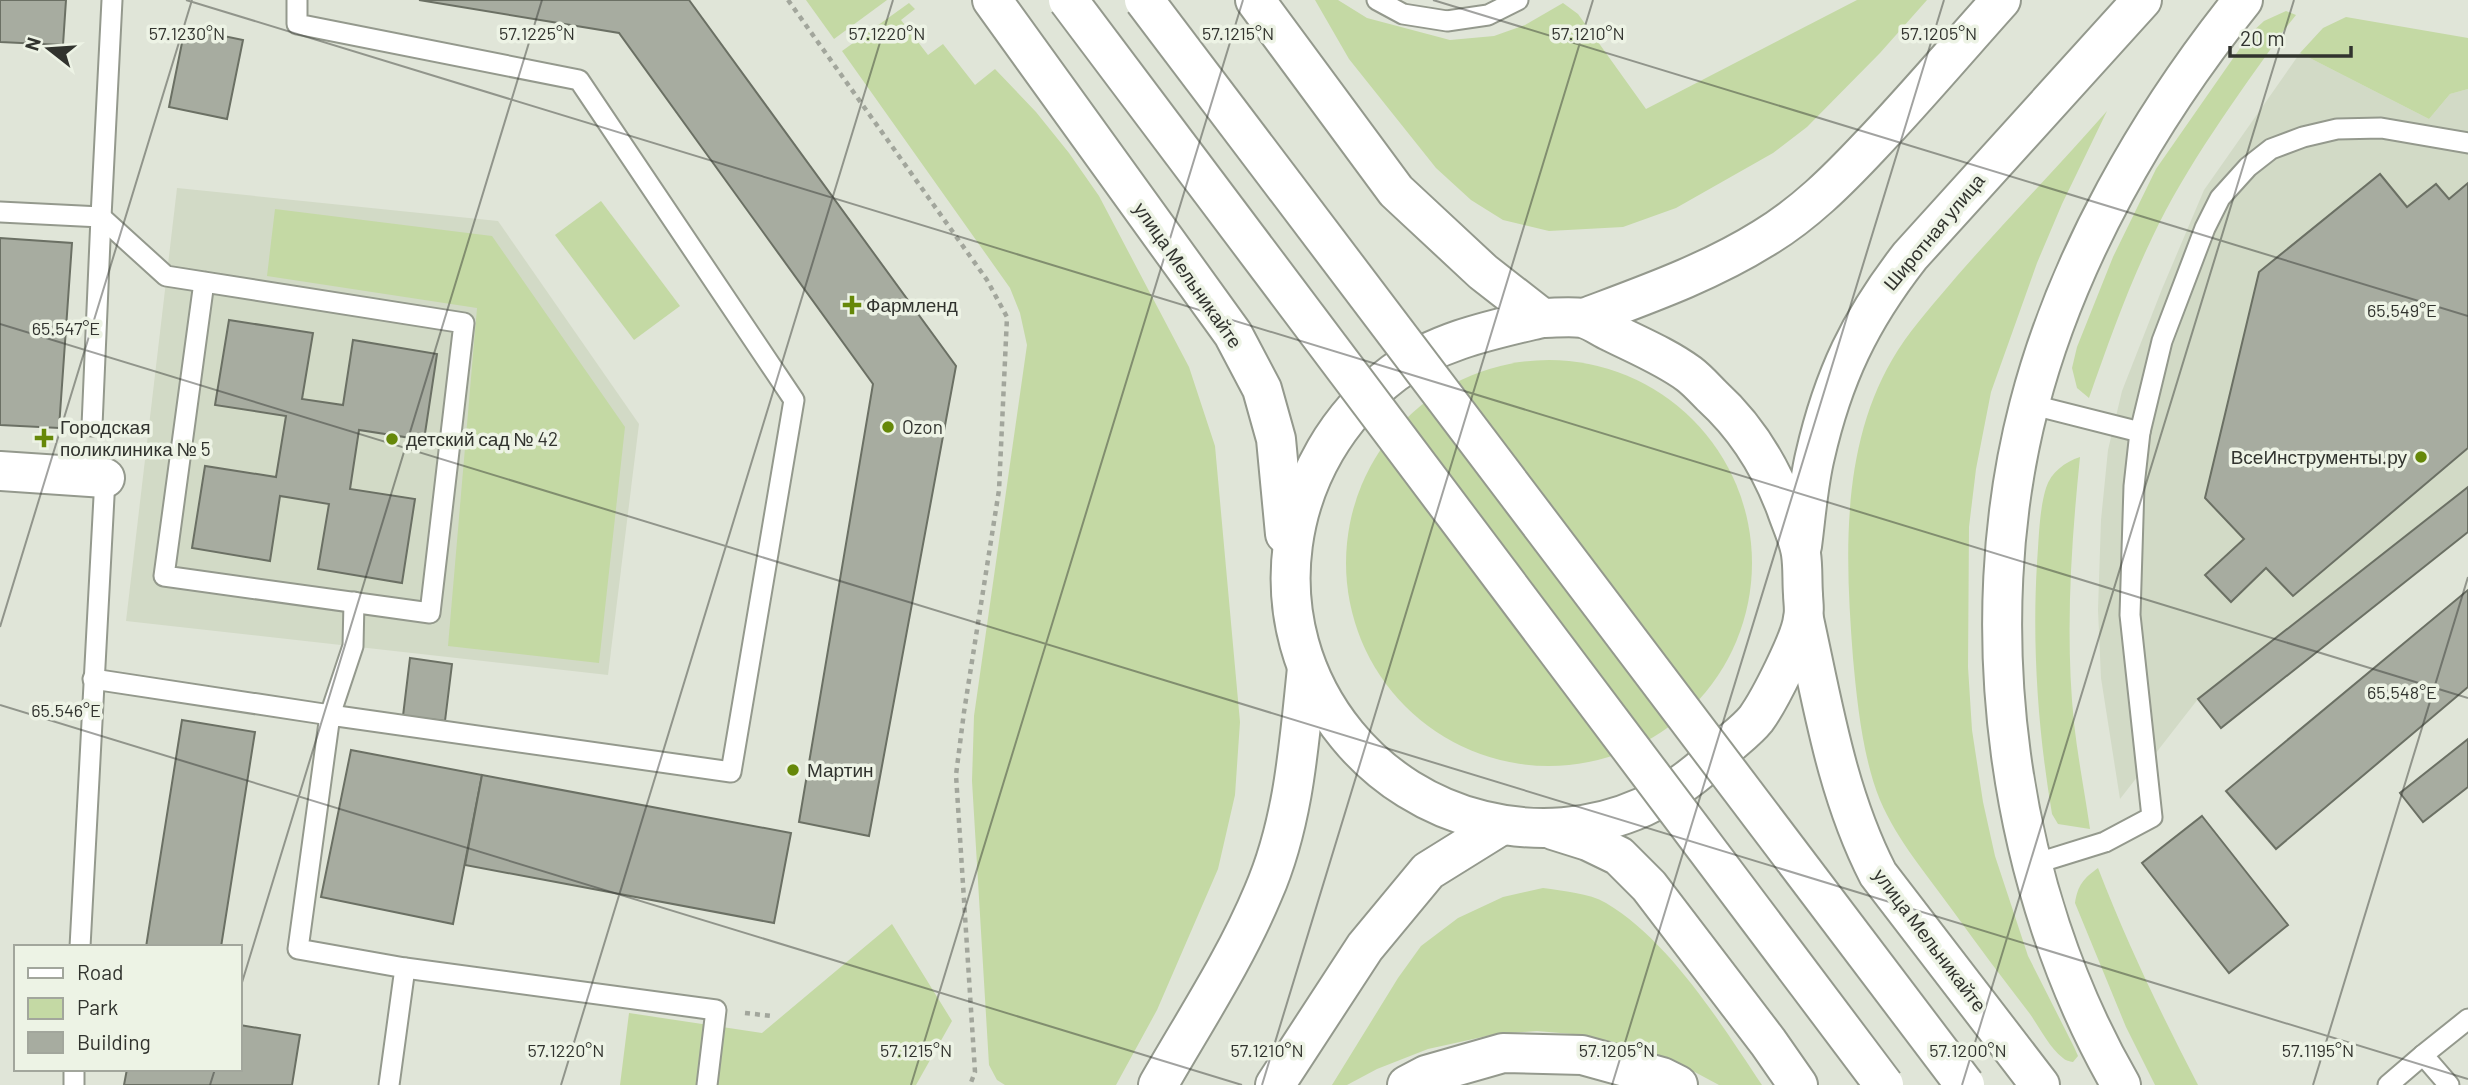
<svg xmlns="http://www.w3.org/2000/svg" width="2468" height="1085" font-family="Barlow,sans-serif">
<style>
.built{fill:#d2dac6}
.green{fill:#c4d9a4}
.building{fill:#a7aca0;stroke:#6b7064;stroke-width:2}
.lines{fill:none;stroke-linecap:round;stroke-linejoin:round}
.service-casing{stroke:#94998d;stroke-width:23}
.minor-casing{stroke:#94998d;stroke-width:42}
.tertiary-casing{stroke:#94998d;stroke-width:42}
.secondary-casing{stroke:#94998d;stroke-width:42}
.path{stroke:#a2a69c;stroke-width:4.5;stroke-dasharray:5 5;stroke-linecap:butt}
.service{stroke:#fff;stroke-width:19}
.minor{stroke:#fff;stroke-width:38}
.tertiary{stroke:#fff;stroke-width:38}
.secondary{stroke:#fff;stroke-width:38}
.secondary-bridge-casing{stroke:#94998d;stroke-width:42;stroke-linecap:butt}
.secondary-bridge{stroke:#fff;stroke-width:38}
.ticks{fill:none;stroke:#31332e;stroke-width:2;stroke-opacity:0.45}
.poi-dot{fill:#668809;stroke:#edf3e5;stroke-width:2.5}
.labels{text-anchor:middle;stroke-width:7;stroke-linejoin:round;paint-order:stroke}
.street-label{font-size:19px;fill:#31332e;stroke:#edf3e5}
.poi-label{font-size:19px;fill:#31332e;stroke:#edf3e5;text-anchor:start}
.ticks-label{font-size:18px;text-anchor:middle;fill:#31332e;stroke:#edf3e5;stroke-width:7;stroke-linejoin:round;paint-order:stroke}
</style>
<rect width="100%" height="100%" fill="#e0e5d8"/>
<!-- built -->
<g class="built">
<polygon points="2300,53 2429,119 2450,94 2468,89 2468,487 2198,699 2120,799 2101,678 2098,610 2101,520 2108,450 2122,391 2162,289 2204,190"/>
<polygon points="177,188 498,221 639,424 608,675 126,621"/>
</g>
<!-- green -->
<g class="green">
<polygon points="806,0 887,0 834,39"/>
<polygon points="1315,0 1338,0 1367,18 1450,40 1494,36 1525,25 1563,3 1578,14 1646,109 1857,0 1927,0 1880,53 1807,127 1773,153 1676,208 1623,227 1549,231 1503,220 1471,200 1436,168 1349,59"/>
<polygon points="909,3 915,9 901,20 928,55 943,44 975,85 995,69 1036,112 1069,153 1099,196 1189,367 1215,446 1240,722 1235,795 1218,869 1157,1010 1116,1085 1005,1085 997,1080 989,1065 972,781 974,716 1027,345 1020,313 1010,288 842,51"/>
<path d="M2286 11 2296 15 2284 30C2237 97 2187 164 2152 238 2127 290 2108 344 2089 398L2077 388 2072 368 2077 347 2113 257 2156 169 2250 34 2264 21Z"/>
<polygon points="2346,17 2468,38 2468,89 2450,94 2429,119 2300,53 2323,28"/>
<path d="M2107 111 2062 204 2037 263 1991 392 1976 469 1969 527 1968 667 1972 730 1983 802 1995 856 2028 956 2074 1047 2078 1056 2073 1062C2069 1061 2066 1061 2063 1058 2049 1047 2040 1028 2030 1014 2004 980 1978 946 1953 911 1927 875 1897 840 1880 800 1863 759 1857 702 1853 658 1845 554 1840 441 1898 350 1915 324 1937 300 1957 276 2006 220 2058 167 2107 111Z"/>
<polygon points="601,201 680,306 634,340 555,235"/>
<polygon points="275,209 492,236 625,427 599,663 448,646 477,308 267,276"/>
<circle cx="1549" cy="563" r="203"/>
<path d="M2080 457C2071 545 2065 635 2074 723 2078 759 2085 794 2090 829L2058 824 2052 814C2038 731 2032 646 2037 563 2039 539 2039 511 2046 488 2051 472 2065 462 2080 457Z"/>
<path d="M2098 868C2127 943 2161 1014 2198 1085H2155L2126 1027 2075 903C2078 885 2083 879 2098 868Z"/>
<path d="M1543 888C1563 891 1589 893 1606 903 1670 941 1721 1024 1762 1085H1719L1691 1070 1640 1049 1584 1035 1537 1031 1496 1034 1428 1049 1377 1069 1347 1085H1332L1398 978 1421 946 1458 918 1503 897Z"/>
<polygon points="892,924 952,1021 916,1085 620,1085 629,1013 762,1033"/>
</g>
<!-- building -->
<g class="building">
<polygon points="0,0 66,0 63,45 0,42"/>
<polygon points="419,0 689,0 956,366 869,836 799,822 873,384 619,33"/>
<polygon points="185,28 243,40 227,119 169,107"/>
<polygon points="2380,174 2407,207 2436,184 2449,199 2468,183 2468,448 2293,596 2266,568 2231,602 2205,575 2244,539 2205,498 2259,272"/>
<polygon points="0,238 72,243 59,428 0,425"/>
<polygon points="229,320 313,333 302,399 343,405 353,340 437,354 424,440 359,430 350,489 415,499 402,583 318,569 329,504 280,496 270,561 192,548 205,466 276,477 286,416 215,405"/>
<polygon points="2468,487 2468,532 2221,728 2198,699"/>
<polygon points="2468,590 2468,687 2276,849 2226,791"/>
<polygon points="410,658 452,664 445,721 403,716"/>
<polygon points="182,720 255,732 221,947 146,947"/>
<polygon points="2468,739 2468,787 2423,822 2400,793"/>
<polygon points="351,750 482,775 453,924 321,897"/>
<polygon points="482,775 791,833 774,923 465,865"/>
<polygon points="2202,816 2288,925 2229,973 2142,863"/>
<polygon points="240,1025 300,1035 292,1085 124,1085 127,1069 240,1069"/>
</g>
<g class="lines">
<!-- service casing -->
<g class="service-casing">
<g id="service">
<polyline points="297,0 297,24 579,80 794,400 731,772 330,715 298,949 405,968 389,1085"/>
<polyline points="1377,0 1403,14 1447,21 1488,15 1518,0"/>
<polyline points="0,212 101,217 112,0"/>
<polyline points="101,217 166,276 464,323 430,613 164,576 204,282"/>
<polyline points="2029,404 2140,432"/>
<polyline points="92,426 101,217"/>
<polyline points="93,679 330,715 353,646 354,602"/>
<polyline points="2031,865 2105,842 2152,817 2130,615 2134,486 2140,432 2162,341 2205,228 2220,198 2248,167 2271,149 2303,137 2337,129 2381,128 2468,143"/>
<polyline points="80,947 105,478"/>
<polyline points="405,968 716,1010 707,1085"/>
<polyline points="2423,1055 2468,1019"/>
<polyline points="74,1085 74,1069"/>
<polyline points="2388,1085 2423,1055 2449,1085"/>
</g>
</g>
<!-- minor casing -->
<g class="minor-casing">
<polyline id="minor" points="0,471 105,478"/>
</g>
<!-- tertiary casing -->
<g class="tertiary-casing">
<g id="tertiary">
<path d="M1158 1085C1194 1022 1235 960 1263 893 1294 822 1299 744 1307 668"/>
<polyline points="1275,1085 1365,947 1428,871 1502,825"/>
<polyline points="1407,1085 1426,1075 1503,1053 1582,1055 1662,1077 1678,1085"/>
</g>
</g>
<!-- secondary casing -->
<g class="secondary-casing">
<g id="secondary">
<polyline points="992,0 1233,334 1262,389 1276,439 1285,534"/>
<polyline points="1255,0 1396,191 1483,272 1542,318"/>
<path d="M1542 318C1555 318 1570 316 1582 318 1592 320 1602 328 1611 332 1637 345 1666 357 1689 374 1697 380 1705 389 1712 396 1745 426 1770 466 1786 508 1791 523 1799 539 1801 554 1803 567 1802 581 1803 594 1803 601 1805 610 1803 618 1801 639 1769 701 1756 719 1748 729 1736 738 1727 746 1702 770 1675 792 1643 807 1540 853 1417 821 1347 735 1255 623 1279 460 1394 373 1437 341 1491 330 1542 318Z"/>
<path d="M1584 318C1645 295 1708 273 1764 238 1804 214 1837 181 1869 147 1914 100 1957 49 2001 0"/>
<path d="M1802 546C1806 516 1808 485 1815 456 1833 377 1860 320 1910 256L2142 0"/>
<path d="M1804 619C1823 706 1837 794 1878 874L2040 1085"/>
<polyline points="1553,830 1588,841 1619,856 1649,886 1768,1042 1798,1085"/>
<path d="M2121 1085C2007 888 1972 626 2029 406 2067 259 2149 117 2243 0"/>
</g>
</g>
<!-- path -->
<g class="path">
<polyline points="788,0 987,280 1007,317 999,490 964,712 956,775 975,1072 970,1085"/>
<polyline points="745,1013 772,1016"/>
</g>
<!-- service -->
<use href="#service" class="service"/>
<!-- minor -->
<use href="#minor" class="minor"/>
<!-- tertiary -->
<use href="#tertiary" class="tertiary"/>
<!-- secondary -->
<use href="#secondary" class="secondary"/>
<!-- secondary-bridge casing -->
<g class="secondary-bridge-casing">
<g id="secondary-bridge">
<polyline points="1068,0 1884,1085"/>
<polyline points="1144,0 1965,1085"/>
</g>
</g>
<!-- secondary-bridge -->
<use href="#secondary-bridge" class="secondary-bridge"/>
</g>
<!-- ticks -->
<path class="ticks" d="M186 0 2468 698M1433 0 2468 316M0 324 2468 1079M0 627 192 0M0 705 1242 1085M240 989 542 0M210 1085 215 1069M561 1085 893 0M911 1085 1243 0M1262 1085 1593 0M1612 1085 1944 0M1962 1085 2294 0M2313 1085 2468 577"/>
<!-- markers -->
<g class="poi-dot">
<path d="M848.5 294.5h7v7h7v7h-7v7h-7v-7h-7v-7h7z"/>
<circle cx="888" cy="427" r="7"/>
<path d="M40.5 427.5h7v7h7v7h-7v7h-7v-7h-7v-7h7z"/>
<circle cx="392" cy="439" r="7"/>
<circle cx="2421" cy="457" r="7"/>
<circle cx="793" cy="770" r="7"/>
</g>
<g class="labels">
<!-- street labels -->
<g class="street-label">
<text transform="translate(1934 232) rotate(-50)" y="7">Широтная улица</text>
<text transform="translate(1188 275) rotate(55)" y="7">улица Мельникайте</text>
<text transform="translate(1930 940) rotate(53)" y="7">улица Мельникайте</text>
</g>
<!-- poi labels -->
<g class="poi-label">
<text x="866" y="312">Фармленд</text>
<text x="60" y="434">Городская<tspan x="60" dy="22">поликлиника № 5</tspan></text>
<text x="902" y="434">Ozon</text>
<text x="406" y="446">детский сад № 42</text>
<text x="2407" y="464" text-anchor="end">ВсеИнструменты.ру</text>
<text x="807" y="777">Мартин</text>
</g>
</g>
<g class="ticks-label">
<text x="187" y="40">57.1230°N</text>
<text x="537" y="40">57.1225°N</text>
<text x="887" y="40">57.1220°N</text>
<text x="1238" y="40">57.1215°N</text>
<text x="1588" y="40">57.1210°N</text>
<text x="1939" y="40">57.1205°N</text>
<text x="2402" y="317">65.549°E</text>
<text x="66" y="335">65.547°E</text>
<text x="2402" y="699">65.548°E</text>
<text x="66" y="717">65.546°E</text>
<text x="566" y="1057">57.1220°N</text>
<text x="916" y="1057">57.1215°N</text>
<text x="1267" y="1057">57.1210°N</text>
<text x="1617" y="1057">57.1205°N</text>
<text x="1968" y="1057">57.1200°N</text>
<text x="2318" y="1057">57.1195°N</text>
</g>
<!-- legend -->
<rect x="14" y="945" width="228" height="126" fill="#edf3e5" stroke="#a2a69c" stroke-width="2"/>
<rect x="28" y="968" width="35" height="10" fill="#ffffff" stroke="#a2a69c" stroke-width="2"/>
<text x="77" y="980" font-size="21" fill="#31332e">Road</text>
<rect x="28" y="998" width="35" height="21" fill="#c4d9a4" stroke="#a2a69c" stroke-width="2"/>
<text x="77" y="1015" font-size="21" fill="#31332e">Park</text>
<rect x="28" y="1032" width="35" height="21" fill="#a7aca0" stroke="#a2a69c" stroke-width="2"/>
<text x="77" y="1050" font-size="21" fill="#31332e">Building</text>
<!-- north arrow -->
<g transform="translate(49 49) rotate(287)" stroke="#edf3e5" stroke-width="5" paint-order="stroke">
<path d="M0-5L12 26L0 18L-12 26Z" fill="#31332e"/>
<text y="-10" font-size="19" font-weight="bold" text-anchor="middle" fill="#31332e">N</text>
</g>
<!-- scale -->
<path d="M2230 46v10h121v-10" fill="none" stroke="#31332e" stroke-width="3.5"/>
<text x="2240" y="46" font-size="21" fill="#31332e" stroke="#edf3e5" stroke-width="5" paint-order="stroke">20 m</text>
</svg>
